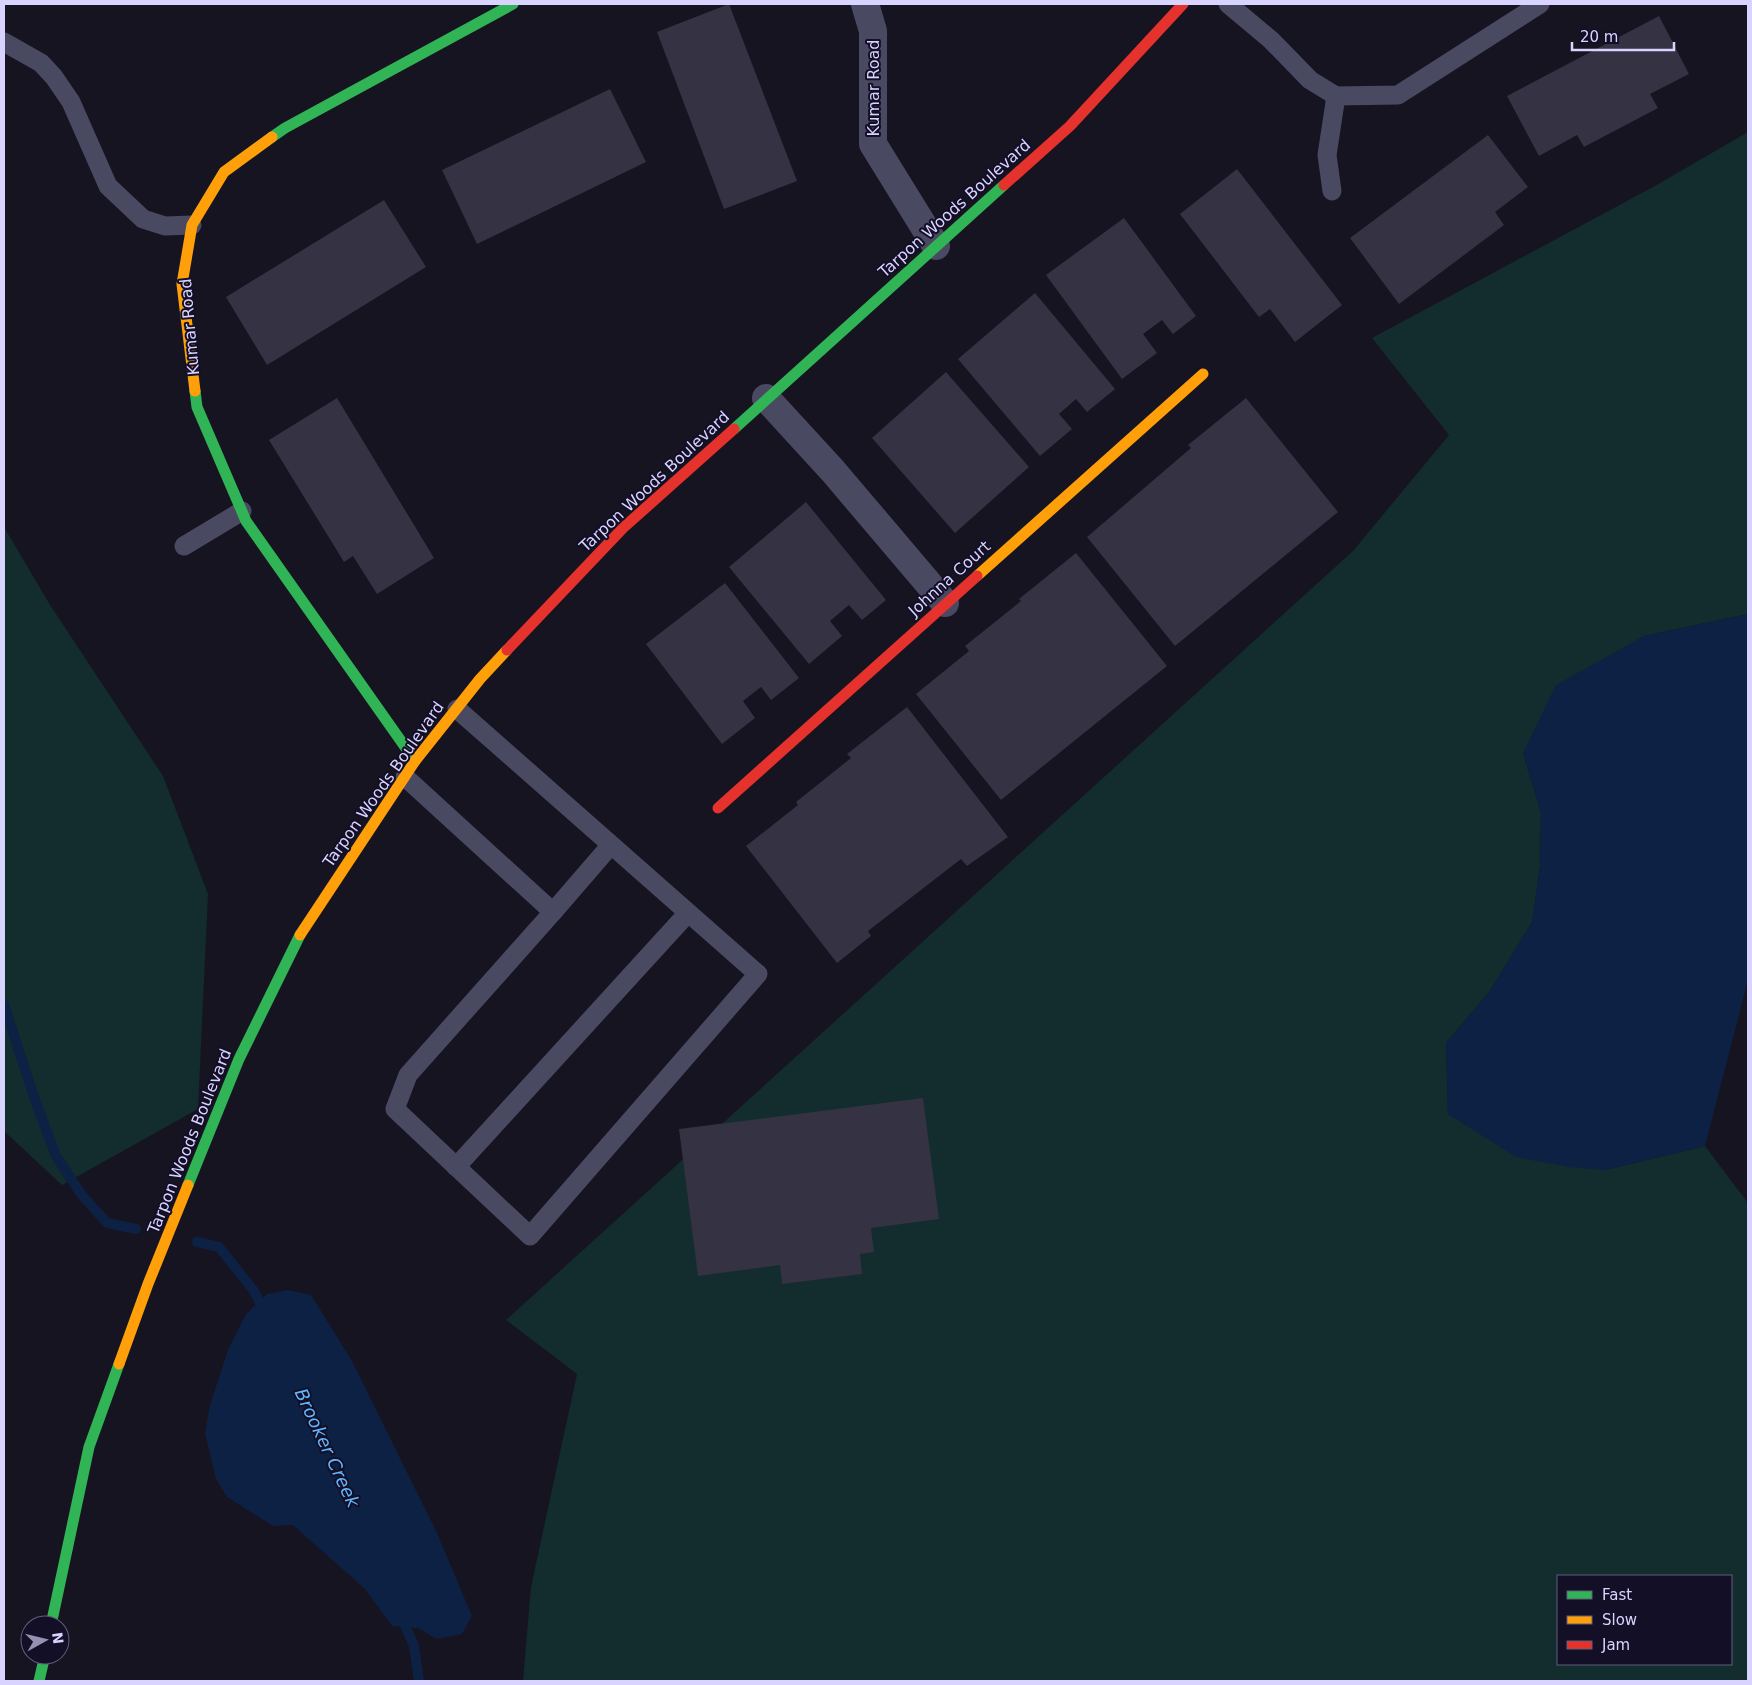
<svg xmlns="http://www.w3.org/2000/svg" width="1752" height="1685" font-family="'DejaVu Sans',sans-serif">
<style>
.green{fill:#132c2d;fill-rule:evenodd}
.water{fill:#0d2144}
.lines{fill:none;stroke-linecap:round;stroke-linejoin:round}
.stream{stroke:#0d2144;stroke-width:10}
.building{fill:#343243}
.lane{stroke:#4a4962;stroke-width:19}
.street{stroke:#4a4962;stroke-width:28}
.fast{stroke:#30b455;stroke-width:11}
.slow{stroke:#ff9f0a;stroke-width:11}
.jam{stroke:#e5322d;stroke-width:11}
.labels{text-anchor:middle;stroke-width:4;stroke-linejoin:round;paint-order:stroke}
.street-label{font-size:16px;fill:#d9d4ff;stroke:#130f26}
.water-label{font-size:18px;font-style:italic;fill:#62b6ff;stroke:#130f26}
</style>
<rect width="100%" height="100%" fill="#161421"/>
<!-- green -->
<g class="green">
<path d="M1748 132V614L1644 636 1523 753 1541 813 1540 867 1532 922 1490 991 1446 1043 1448 1114 1605 1170 1705 1146 1748 1203V1681H523L531 1587 577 1374 506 1320 1353 551 1449 435 1372 338 1653 187ZM1558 1576H1731V1664H1558Z"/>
<polygon points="4,527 50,605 163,776 208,894 198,1109 62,1185 4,1131"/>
</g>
<!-- water -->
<g class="water">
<polygon points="1748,614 1748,980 1705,1146 1605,1170 1569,1167 1516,1157 1448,1114 1446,1043 1490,991 1532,922 1540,867 1541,813 1523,753 1556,685 1644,636"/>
<polygon points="288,1290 311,1295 352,1361 437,1533 472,1616 462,1634 437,1639 418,1628 392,1626 365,1589 293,1525 273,1526 227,1497 216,1479 205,1433 210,1405 228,1350 246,1314 267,1294"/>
</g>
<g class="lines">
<!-- stream -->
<g class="stream">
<polyline points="4,1005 35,1100 56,1156 81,1194 107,1223 136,1229"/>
<polyline points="197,1242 219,1247 254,1291 265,1313"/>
<polyline points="401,1616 414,1646 419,1681"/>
</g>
</g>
<!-- building -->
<g class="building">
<polygon points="729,4 797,181 724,209 657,32"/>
<polygon points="1659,16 1689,74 1650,94 1658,108 1584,147 1577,135 1539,156 1507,96"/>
<polygon points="610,89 646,162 477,244 442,170"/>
<polygon points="1488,135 1528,187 1495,212 1504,225 1399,304 1350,238"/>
<polygon points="1237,169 1342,305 1295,342 1270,309 1259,317 1180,214"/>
<polygon points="384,200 426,267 267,365 226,297"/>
<polygon points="1124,218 1196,316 1173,334 1162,320 1143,334 1157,353 1122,379 1046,275"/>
<polygon points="1035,293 1115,389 1087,412 1076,399 1059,414 1072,429 1040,456 958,359"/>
<polygon points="946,372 1029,467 955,533 872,438"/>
<polygon points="337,398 434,558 377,594 353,556 344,562 269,440"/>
<polygon points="1246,398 1338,512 1175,646 1087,537 1191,448 1188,445"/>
<polygon points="806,502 886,600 862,620 849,605 830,621 842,636 809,664 729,567"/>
<polygon points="1076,553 1167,666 1001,800 916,694 969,651 965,646 1021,601 1019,599"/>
<polygon points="725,583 799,678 771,700 761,687 743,701 755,718 722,744 646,644"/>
<polygon points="907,707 1008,837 967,866 961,859 868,931 871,936 837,963 746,846 798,805 796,802 851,758 847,754"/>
<polygon points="923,1098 939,1219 871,1228 874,1252 860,1254 862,1274 782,1284 780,1265 698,1276 679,1129"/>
</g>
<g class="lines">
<!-- lane -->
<g class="lane">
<polyline points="1228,4 1271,40 1310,80 1336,96 1398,95 1540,4"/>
<polyline points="4,42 41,63 54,77 71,102 108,186 143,219 165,226 192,225"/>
<polyline points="1332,191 1327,155 1336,96"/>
<polyline points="184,546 242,511"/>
<polyline points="405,777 553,912 408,1075 395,1109 530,1236 758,974 457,709"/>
<polyline points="553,912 610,846"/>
<polyline points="456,1167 687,914"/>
</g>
<!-- street -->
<g class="street">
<polyline points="865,4 873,31 873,144 936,246"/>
<polyline points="766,398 833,471 945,603"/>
</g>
<!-- fast -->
<g class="fast">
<polyline points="272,137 285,128 513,4"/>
<polyline points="195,391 197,407 246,521 415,761"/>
<polyline points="734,429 1004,185"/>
<polyline points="188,1185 239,1059 300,935"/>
<polyline points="51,1625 89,1447 119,1364"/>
<polyline points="39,1681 45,1655"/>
</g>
<!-- slow -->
<g class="slow">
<polyline points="195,391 182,284 192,225 224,172 272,137"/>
<polyline points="977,576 1203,374"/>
<polyline points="300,935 415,761 480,679 507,650"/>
<polyline points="119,1364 148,1284 188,1185"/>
</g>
<!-- jam -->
<g class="jam">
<polyline points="1004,185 1070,126 1183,4"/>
<polyline points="507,650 623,528 734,429"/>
<polyline points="718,808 977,576"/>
</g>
</g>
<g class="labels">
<!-- street labels -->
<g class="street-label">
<text transform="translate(873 88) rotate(-90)" y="6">Kumar Road</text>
<text transform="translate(954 208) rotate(-42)" y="6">Tarpon Woods Boulevard</text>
<text transform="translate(189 327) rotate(-95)" y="6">Kumar Road</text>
<text transform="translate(654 481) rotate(-43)" y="6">Tarpon Woods Boulevard</text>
<text transform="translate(949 578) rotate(-42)" y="6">Johnna Court</text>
<text transform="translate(383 784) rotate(-55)" y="6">Tarpon Woods Boulevard</text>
<text transform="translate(189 1141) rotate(-68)" y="6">Tarpon Woods Boulevard</text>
</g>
<!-- water labels -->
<g class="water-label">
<text transform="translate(327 1448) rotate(65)" y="6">Brooker Creek</text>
</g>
</g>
<!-- border -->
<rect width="1752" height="1685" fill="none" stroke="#d9d4ff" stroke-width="10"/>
<!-- legend -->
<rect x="1557" y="1575" width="175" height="90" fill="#130f26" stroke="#625e7d"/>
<rect x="1567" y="1591" width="25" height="8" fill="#30b455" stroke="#625e7d"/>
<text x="1602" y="1600" font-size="15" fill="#d9d4ff">Fast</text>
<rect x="1567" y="1616" width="25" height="8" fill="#ff9f0a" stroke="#625e7d"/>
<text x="1602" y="1625" font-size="15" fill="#d9d4ff">Slow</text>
<rect x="1567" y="1641" width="25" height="8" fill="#e5322d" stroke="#625e7d"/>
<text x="1602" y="1650" font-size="15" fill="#d9d4ff">Jam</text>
<!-- north arrow -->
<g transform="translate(45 1640) rotate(82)"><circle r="24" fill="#130f26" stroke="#625e7d"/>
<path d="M0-4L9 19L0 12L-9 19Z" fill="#9591b1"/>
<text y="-8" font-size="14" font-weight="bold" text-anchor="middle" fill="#d9d4ff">N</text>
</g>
<!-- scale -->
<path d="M1572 42v8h102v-8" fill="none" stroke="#d9d4ff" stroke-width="2.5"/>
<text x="1580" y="42" font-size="15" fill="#d9d4ff" stroke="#130f26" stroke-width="4" paint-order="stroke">20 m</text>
</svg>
